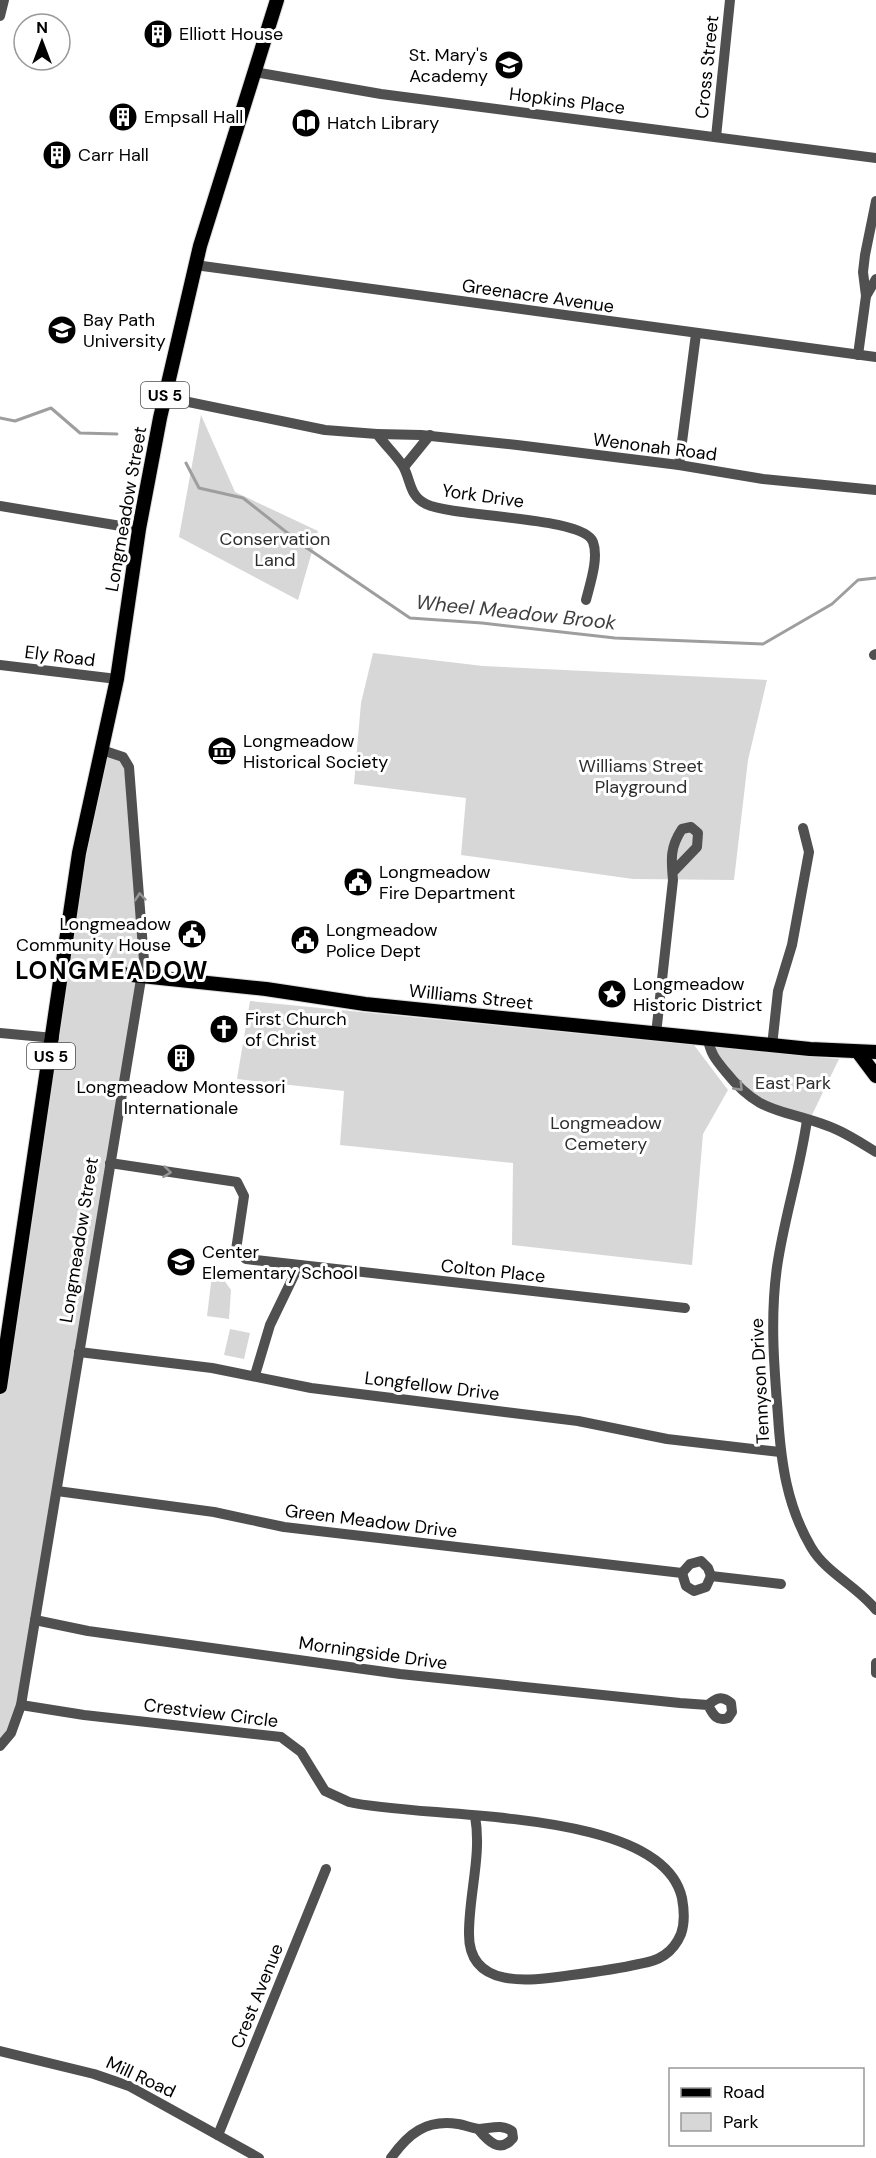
<svg xmlns="http://www.w3.org/2000/svg" width="876" height="2158" font-family="'DM Sans',sans-serif">
<style>
.green{fill:#d7d7d7}
.lines{fill:none;stroke-linecap:round;stroke-linejoin:round}
.stream{stroke:#9e9e9e;stroke-width:3}
.major-casing{stroke:#dbdbdb;stroke-width:16}
.minor{stroke:#505050;stroke-width:10}
.major{stroke:#000;stroke-width:14}
.oneway{stroke:#969696}
.labels{text-anchor:middle;stroke-width:6;stroke-linejoin:round;paint-order:stroke}
.shield{fill:#fff;stroke:#4c4c4c;stroke-width:1.5}
.shield-label{font-size:16px;font-weight:bold;fill:#000}
.poi-label{font-size:18px;fill:#000;stroke:#fff;text-anchor:start}
.street-label{font-size:18px;fill:#000;stroke:#fff}
.park-label{font-size:18px;fill:#2e2e2e;stroke:#fff}
.water-label{font-size:20px;font-style:italic;fill:#3f3f3f;stroke:#fff}
.district-label{font-size:24px;font-weight:bold;letter-spacing:1.5px;fill:#000;stroke:#fff}
</style>
<rect width="100%" height="100%" fill="#fff"/>
<!-- green -->
<g class="green">
<polygon points="201,415 235,492 318,531 298,600 179,537"/>
<polygon points="373,653 483,666 767,680 748,760 734,880 633,879 461,855 466,798 354,784 361,703"/>
<polygon points="102,750 123,757 144,943 21,1705 0,1746 0,1387"/>
<polygon points="250,1001 694,1045 728,1090 703,1134 692,1265 512,1245 513,1163 340,1145 344,1091 237,1079"/>
<polygon points="716,1047 839,1059 811,1117 753,1097 714,1052"/>
<polygon points="212,1275 221,1276 231,1290 229,1319 207,1316"/>
<polygon points="230,1329 250,1333 244,1359 224,1355"/>
</g>
<g class="lines">
<!-- stream -->
<g class="stream">
<polyline points="0,418 15,421 51,408 80,433 117,434"/>
<polyline points="186,463 199,488 243,498 304,546 410,618 482,623 615,638 763,644 832,604 858,580 876,578"/>
</g>
<!-- major casing -->
<g class="major-casing">
<g id="major">
<polyline points="64,968 266,989 365,1004 810,1049 876,1052"/>
<polyline points="858,1052 876,1076"/>
<polyline points="0,1387 79,853 117,679 139,529 160,418 200,246 277,0"/>
</g>
</g>
<!-- minor -->
<g class="minor">
<polyline points="0,16 4,0"/>
<polyline points="254,72 381,94 876,158"/>
<polyline points="716,137 730,0"/>
<polyline points="195,265 876,357"/>
<polyline points="866,296 876,279"/>
<polyline points="858,355 866,296 863,272 865,255 876,201"/>
<path d="M164 397 325 430 377 434C385 445 396 455 403 466 411 480 409 496 426 504 455 518 584 516 593 542 599 558 590 584 586 600"/>
<polyline points="377,434 421,435 517,445 679,465 763,479 876,490"/>
<polyline points="679,465 696,334"/>
<polyline points="404,467 430,435"/>
<polyline points="0,506 139,529"/>
<polyline points="874,655 876,654"/>
<polyline points="0,665 117,679"/>
<polyline points="0,1033 54,1038"/>
<path d="M656 1034 673 880C671 859 670 847 682 829L691 827 698 833 697 847 673 872"/>
<path d="M708 1039C710 1053 716 1060 725 1071 760 1115 780 1108 828 1126 845 1132 861 1143 876 1152"/>
<polyline points="772,1046 778,991 792,945 809,852 803,828"/>
<path d="M807 1120C800 1170 784 1218 777 1267 770 1317 774 1366 778 1416 781 1463 787 1506 811 1547 826 1573 857 1586 876 1610"/>
<polyline points="110,1163 237,1182 244,1196 236,1250 246,1259 685,1308"/>
<polyline points="79,1352 212,1368 311,1388 578,1421 667,1439 780,1452"/>
<polyline points="255,1375 270,1325 299,1265"/>
<polyline points="57,1491 214,1512 284,1527 682,1573 686,1586 694,1591 706,1587 711,1576 781,1584"/>
<polyline points="682,1573 690,1564 701,1561 708,1568 711,1576"/>
<path d="M35 1620 88 1631 400 1674 680 1703 708 1705C716 1698 722 1695 731 1703L732 1712 728 1718C716 1722 713 1714 708 1705"/>
<polyline points="876,1663 876,1673"/>
<path d="M21 1705 84 1715 281 1737 301 1752 325 1791 349 1802C423 1820 661 1805 682 1898 684 1909 685 1923 681 1934 673 1953 659 1961 639 1964 617 1969 595 1972 572 1975 535 1980 468 1992 469 1933 469 1893 482 1855 475 1816"/>
<polyline points="0,1746 11,1733 21,1705 144,961 129,767 123,757 102,750"/>
<polyline points="0,2051 94,2074 129,2086 259,2158"/>
<polyline points="218,2135 326,1869"/>
<path d="M391 2158C408 2134 426 2119 458 2124 465 2125 473 2129 480 2129 492 2128 502 2124 512 2131L513 2138C500 2154 488 2141 478 2129"/>
</g>
<!-- major -->
<use href="#major" class="major"/>
</g>
<!-- one-way arrows -->
<defs><path id="oneway-chevron" d="M-2-3.5L2.5 0L-2 3.5" fill="none" stroke-width="1.6" stroke-linecap="round" stroke-linejoin="round" transform="scale(1.5)"/></defs>
<g class="oneway">
<use href="#oneway-chevron" transform="translate(140 897) rotate(-95)"/>
<use href="#oneway-chevron" transform="translate(739 1087) rotate(46)"/>
<use href="#oneway-chevron" transform="translate(167 1172) rotate(7)"/>
</g>
<!-- icons -->
<defs>
<g id="building-disc" transform="scale(1.5)"><circle r="9.5" fill="#000" stroke="#fff"/><path d="M-4-6H4V6H1V3H-1V6H-4ZM-2.5-4.3h1.7v1.8h-1.7ZM.8-4.3h1.7v1.8H.8ZM-2.5-1h1.7V.8h-1.7ZM.8-1h1.7V.8H.8Z" fill="#fff"/></g>
<g id="school-disc" transform="scale(1.5)"><circle r="9.5" fill="#000" stroke="#fff"/><path d="M0-5L7-2L0 1L-7-2ZM-4 1L0 2.5L4 1V4Q0 6-4 4Z" fill="#fff"/></g>
<g id="library-disc" transform="scale(1.5)"><circle r="9.5" fill="#000" stroke="#fff"/><path d="M-6-4Q-3-5.5-.7-3.5V5Q-3 3-6 4ZM6-4Q3-5.5 .7-3.5V5Q3 3 6 4Z" fill="#fff"/></g>
<g id="university-disc" transform="scale(1.5)"><circle r="9.5" fill="#000" stroke="#fff"/><path d="M0-5L7-2L0 1L-7-2ZM-4 1L0 2.5L4 1V4Q0 6-4 4Z" fill="#fff"/></g>
<g id="museum-disc" transform="scale(1.5)"><circle r="9.5" fill="#000" stroke="#fff"/><path d="M0-6L6-3V-2H-6V-3ZM-5-1h2V3h-2ZM-1-1h2V3h-2ZM3-1h2V3H3ZM-6 4H6V6H-6Z" fill="#fff"/></g>
<g id="civic-disc" transform="scale(1.5)"><circle r="9.5" fill="#000" stroke="#fff"/><path d="M-.6-6.5H3V-4.5H.6V-3L4-1V1h2V6H-6V1h2V-1L-.6-3ZM-1.2 2.5V6h2.4V2.5Z" fill="#fff"/></g>
<g id="sight-disc" transform="scale(1.5)"><circle r="9.5" fill="#000" stroke="#fff"/><path d="M0-6L1.8-2.2L6-1.7L2.9 1.2L3.7 5.4L0 3.3L-3.7 5.4L-2.9 1.2L-6-1.7L-1.8-2.2Z" fill="#fff"/></g>
<g id="church-disc" transform="scale(1.5)"><circle r="9.5" fill="#000" stroke="#fff"/><path d="M-1.2-6h2.4v3.5h3.3v2.4h-3.3V6h-2.4V-.1h-3.3v-2.4h3.3Z" fill="#fff"/></g>
</defs>
<g fill-rule="evenodd">
<use href="#building-disc" x="158" y="34"/>
<use href="#school-disc" x="509" y="65"/>
<use href="#building-disc" x="123" y="117"/>
<use href="#library-disc" x="306" y="123"/>
<use href="#building-disc" x="57" y="155"/>
<use href="#university-disc" x="62" y="330"/>
<use href="#museum-disc" x="222" y="751"/>
<use href="#civic-disc" x="358" y="882"/>
<use href="#civic-disc" x="192" y="934"/>
<use href="#civic-disc" x="305" y="940"/>
<use href="#sight-disc" x="612" y="994"/>
<use href="#church-disc" x="224" y="1029"/>
<use href="#building-disc" x="181" y="1058"/>
<use href="#school-disc" x="181" y="1262"/>
</g>
<g class="labels">
<!-- shield labels -->
<g class="shield">
<rect x="141" y="382" width="48" height="26" rx="4.5"/>
<rect x="27" y="1043" width="48" height="26" rx="4.5"/>
</g>
<g class="shield-label">
<text x="165" y="401">US 5</text>
<text x="51" y="1062">US 5</text>
</g>
<!-- poi labels -->
<g class="poi-label">
<text x="179" y="40">Elliott House</text>
<text x="488" y="61" text-anchor="end">St. Mary's<tspan x="488" dy="21">Academy</tspan></text>
<text x="144" y="123">Empsall Hall</text>
<text x="327" y="129">Hatch Library</text>
<text x="78" y="161">Carr Hall</text>
<text x="83" y="326">Bay Path<tspan x="83" dy="21">University</tspan></text>
<text x="243" y="747">Longmeadow<tspan x="243" dy="21">Historical Society</tspan></text>
<text x="379" y="878">Longmeadow<tspan x="379" dy="21">Fire Department</tspan></text>
<text x="171" y="930" text-anchor="end">Longmeadow<tspan x="171" dy="21">Community House</tspan></text>
<text x="326" y="936">Longmeadow<tspan x="326" dy="21">Police Dept</tspan></text>
<text x="633" y="990">Longmeadow<tspan x="633" dy="21">Historic District</tspan></text>
<text x="245" y="1025">First Church<tspan x="245" dy="21">of Christ</tspan></text>
<text x="181" y="1093" text-anchor="middle">Longmeadow Montessori<tspan x="181" dy="21">Internationale</tspan></text>
<text x="202" y="1258">Center<tspan x="202" dy="21">Elementary School</tspan></text>
</g>
<!-- street labels -->
<g class="street-label">
<text transform="translate(707 67) rotate(-84)" y="6">Cross Street</text>
<text transform="translate(567 101) rotate(7)" y="6">Hopkins Place</text>
<text transform="translate(538 296) rotate(8)" y="6">Greenacre Avenue</text>
<text transform="translate(655 447) rotate(7)" y="6">Wenonah Road</text>
<text transform="translate(483 496) rotate(8)" y="6">York Drive</text>
<text transform="translate(126 509) rotate(-80)" y="6">Longmeadow Street</text>
<text transform="translate(60 656) rotate(7)" y="6">Ely Road</text>
<text transform="translate(471 997) rotate(6)" y="6">Williams Street</text>
<text transform="translate(79 1240) rotate(-81)" y="6">Longmeadow Street</text>
<text transform="translate(493 1271) rotate(6)" y="6">Colton Place</text>
<text transform="translate(760 1381) rotate(-93)" y="6">Tennyson Drive</text>
<text transform="translate(432 1386) rotate(7)" y="6">Longfellow Drive</text>
<text transform="translate(371 1521) rotate(7)" y="6">Green Meadow Drive</text>
<text transform="translate(373 1653) rotate(8)" y="6">Morningside Drive</text>
<text transform="translate(211 1713) rotate(7)" y="6">Crestview Circle</text>
<text transform="translate(257 1996) rotate(-68)" y="6">Crest Avenue</text>
<text transform="translate(141 2077) rotate(25)" y="6">Mill Road</text>
</g>
<!-- park labels -->
<g class="park-label">
<text x="275" y="545">Conservation<tspan x="275" dy="21">Land</tspan></text>
<text x="641" y="772">Williams Street<tspan x="641" dy="21">Playground</tspan></text>
<text x="793" y="1089">East Park</text>
<text x="606" y="1129">Longmeadow<tspan x="606" dy="21">Cemetery</tspan></text>
</g>
<!-- water labels -->
<g class="water-label">
<text transform="translate(516 612) rotate(6)" y="7">Wheel Meadow Brook</text>
</g>
<!-- district labels -->
<g class="district-label">
<text x="112" y="979">LONGMEADOW</text>
</g>
</g>
<!-- legend -->
<rect x="669" y="2068" width="195" height="78" fill="#ffffff" stroke="#999999" stroke-width="1.5"/>
<rect x="681" y="2088" width="30" height="9" fill="#000000" stroke="#999999" stroke-width="1.5"/>
<text x="723" y="2098" font-size="18" fill="#000000">Road</text>
<rect x="681" y="2113" width="30" height="18" fill="#d7d7d7" stroke="#999999" stroke-width="1.5"/>
<text x="723" y="2128" font-size="18" fill="#000000">Park</text>
<!-- north arrow -->
<g transform="translate(42 42)"><circle r="28" fill="#ffffff" stroke="#999999" stroke-width="1.5"/>
<path d="M0-4.5L10 22L0 15L-10 22Z" fill="#000000"/>
<text y="-9" font-size="16" font-weight="bold" text-anchor="middle" fill="#000000">N</text>
</g>
</svg>
